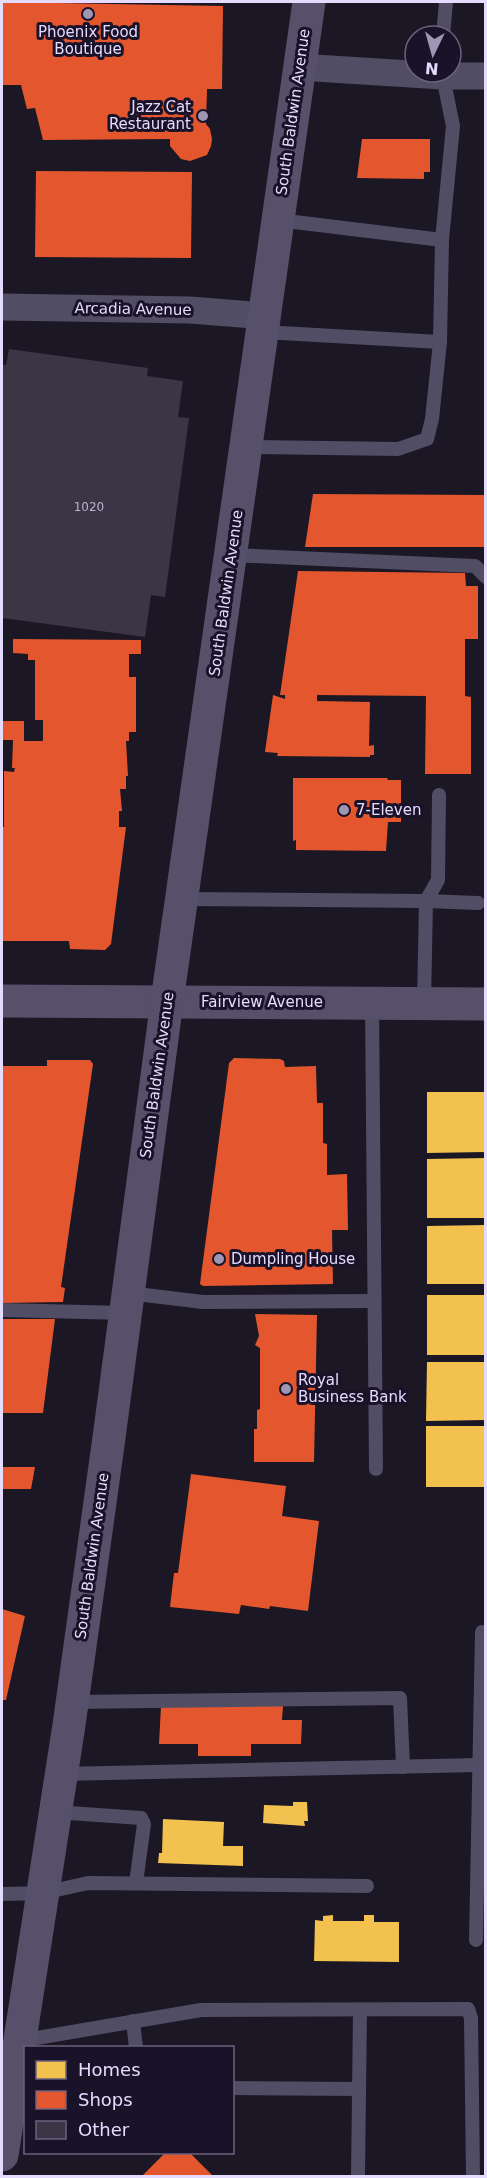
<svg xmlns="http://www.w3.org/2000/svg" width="487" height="2178" font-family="'DejaVu Sans',sans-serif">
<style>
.homes{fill:#f2c14e}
.shops{fill:#e4572e}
.building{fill:#3b3546}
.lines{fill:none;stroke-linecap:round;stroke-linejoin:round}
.lane{stroke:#514d65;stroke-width:14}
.street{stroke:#514d65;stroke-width:27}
.secondary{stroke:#56506a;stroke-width:33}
.poi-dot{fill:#9e96b2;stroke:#1a1229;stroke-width:2}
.labels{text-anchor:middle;stroke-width:6;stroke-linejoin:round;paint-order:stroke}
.number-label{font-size:12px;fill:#bab2d0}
.poi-label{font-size:15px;fill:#e5dbfe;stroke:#1a1229;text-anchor:start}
.street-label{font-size:15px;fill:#e5dbfe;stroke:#1a1229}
</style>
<rect width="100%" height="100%" fill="#1b1724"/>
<!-- homes -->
<g class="homes">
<polygon points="427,1092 486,1092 486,1152 427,1153"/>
<polygon points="486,1158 486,1218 427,1218 427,1159"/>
<polygon points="486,1225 486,1284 427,1284 427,1226"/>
<rect x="427" y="1295" width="59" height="60"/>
<polygon points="427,1362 486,1362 486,1420 426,1421"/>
<rect x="426" y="1426" width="60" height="61"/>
<polygon points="293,1802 307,1802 308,1821 304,1821 305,1826 263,1823 264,1805 293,1806"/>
<polygon points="163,1819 224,1822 223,1846 243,1846 243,1866 158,1863 159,1853 162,1853"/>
<polygon points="333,1915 333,1921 364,1921 364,1915 374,1915 374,1922 399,1922 399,1962 314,1961 315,1920 323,1921 323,1916"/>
</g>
<!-- shops -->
<g class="shops">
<polygon points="2,2 223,6 222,89 207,89 206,124 210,129 212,139 211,146 207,155 190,161 181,159 170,146 170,139 43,140 35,108 27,109 21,85 2,85"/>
<polygon points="362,139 430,139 430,172 424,172 424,179 357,178"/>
<polygon points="36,171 192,172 191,258 35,257"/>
<polygon points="313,494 486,495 486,547 305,547"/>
<polygon points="298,571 465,573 466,586 478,586 478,639 465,639 465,696 471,697 471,774 425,774 426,696 317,695 317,701 370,702 369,746 374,745 374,755 370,755 370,757 277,756 278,753 265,752 273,695 285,699 285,695 280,695"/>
<polygon points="13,639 141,640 141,654 129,654 129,677 136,677 136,732 129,732 129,741 126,741 128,776 126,776 126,789 120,789 122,811 119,811 119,827 126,827 111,944 105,950 70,949 69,941 2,941 2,827 4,827 4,771 14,772 15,768 12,768 13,740 2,740 2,721 24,721 24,741 43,741 43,720 35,720 35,660 28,660 28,654 13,653"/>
<polygon points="293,778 387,778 388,780 401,780 401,822 388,822 386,851 296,850 296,840 293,841"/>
<polygon points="234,1058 280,1059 284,1061 285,1067 316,1066 317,1103 323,1103 323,1143 327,1144 327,1175 347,1174 348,1230 332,1230 333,1284 203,1286 200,1284 229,1063"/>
<polygon points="47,1060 90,1060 93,1064 61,1287 65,1288 63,1302 2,1303 2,1066 47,1066"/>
<polygon points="255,1314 317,1315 314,1462 254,1462 254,1429 257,1429 257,1410 260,1409 260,1348 255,1345 259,1336"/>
<polygon points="2,1319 55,1319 43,1413 2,1413"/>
<polygon points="2,1467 35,1467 31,1489 2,1489"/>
<polygon points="191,1474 286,1486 282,1516 319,1521 308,1611 270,1606 269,1609 241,1605 239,1614 170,1607 174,1573 178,1573"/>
<polygon points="2,1609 25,1616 6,1700 2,1700"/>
<polygon points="161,1706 283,1706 282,1720 302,1720 301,1744 251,1744 251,1756 198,1756 198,1744 159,1744"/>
<polygon points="166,2152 189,2152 213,2176 142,2176"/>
</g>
<!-- building -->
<polygon class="building" points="9,349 148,368 147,376 183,381 178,417 189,418 165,597 151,595 145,637 2,618 2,365 6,365"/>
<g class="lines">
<!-- lane -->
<g class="lane">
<polyline points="443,36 446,2"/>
<polyline points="278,220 442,240"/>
<polyline points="263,332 440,342"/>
<polyline points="247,447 398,449 427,439 432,419 440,342 442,240 453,126 442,72"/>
<polyline points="231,555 475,566 486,577"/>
<polyline points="439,795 438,880 426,901 478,903"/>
<polyline points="181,899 426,901 424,1003"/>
<polyline points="372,1003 376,1469"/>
<polyline points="128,1293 203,1302 374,1301"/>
<polyline points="2,1310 125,1313"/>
<polyline points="72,1702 400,1698 403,1767"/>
<polyline points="61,1774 479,1765"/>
<polyline points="55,1812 141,1818 144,1824 136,1883"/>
<polyline points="2,1894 43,1893 88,1883 367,1886"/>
<polyline points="476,1940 482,1632"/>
<polyline points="133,2021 136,2048"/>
<polyline points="19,2041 201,2010 468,2009 471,2018 473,2176"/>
<polyline points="232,2088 359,2089"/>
<polyline points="358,2176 360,2010"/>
</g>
<!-- street -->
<g class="street">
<polyline points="299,67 442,76 486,76"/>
<polyline points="2,307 190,310 265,316"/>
</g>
<!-- secondary -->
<g class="secondary">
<polyline points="2,1001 486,1004"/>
<polyline points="2,2155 69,1725 108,1445 167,1001 309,2"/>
</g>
</g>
<!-- markers -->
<g class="poi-dot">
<circle cx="88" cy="14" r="6"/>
<circle cx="203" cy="116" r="6"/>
<circle cx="344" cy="810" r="6"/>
<circle cx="219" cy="1259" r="6"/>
<circle cx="286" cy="1389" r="6"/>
</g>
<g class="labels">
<!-- number labels -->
<g class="number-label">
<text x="89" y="511">1020</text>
</g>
<!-- poi labels -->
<g class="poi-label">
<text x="88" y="37" text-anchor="middle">Phoenix Food<tspan x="88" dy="17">Boutique</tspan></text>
<text x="191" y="112" text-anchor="end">Jazz Cat<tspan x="191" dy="17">Restaurant</tspan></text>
<text x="356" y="815">7-Eleven</text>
<text x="231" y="1264">Dumpling House</text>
<text x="298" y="1385">Royal<tspan x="298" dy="17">Business Bank</tspan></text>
</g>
<!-- street labels -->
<g class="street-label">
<text transform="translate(293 112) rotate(-82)" y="5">South Baldwin Avenue</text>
<text transform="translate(133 309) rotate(1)" y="5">Arcadia Avenue</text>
<text transform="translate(226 593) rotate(-82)" y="5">South Baldwin Avenue</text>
<text x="262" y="1007">Fairview Avenue</text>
<text transform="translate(157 1075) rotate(-82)" y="5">South Baldwin Avenue</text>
<text transform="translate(92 1556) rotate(-82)" y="5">South Baldwin Avenue</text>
</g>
</g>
<!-- border -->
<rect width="487" height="2178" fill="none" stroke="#e5dbfe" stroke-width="6"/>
<!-- legend -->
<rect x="24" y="2046" width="210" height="108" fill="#1a1229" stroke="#6b627e" stroke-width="1.5"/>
<rect x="36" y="2061" width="30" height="18" fill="#f2c14e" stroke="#6b627e" stroke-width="1.5"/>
<text x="78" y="2076" font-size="18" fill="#e5dbfe">Homes</text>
<rect x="36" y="2091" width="30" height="18" fill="#e4572e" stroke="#6b627e" stroke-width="1.5"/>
<text x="78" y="2106" font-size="18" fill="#e5dbfe">Shops</text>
<rect x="36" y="2121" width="30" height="18" fill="#3b3546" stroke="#6b627e" stroke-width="1.5"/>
<text x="78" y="2136" font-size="18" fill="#e5dbfe">Other</text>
<!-- north arrow -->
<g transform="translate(433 54) rotate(185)"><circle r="28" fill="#1a1229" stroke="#6b627e" stroke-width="1.5"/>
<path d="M0-4.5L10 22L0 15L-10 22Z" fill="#9e96b2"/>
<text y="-9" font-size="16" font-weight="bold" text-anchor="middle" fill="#e5dbfe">N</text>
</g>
</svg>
